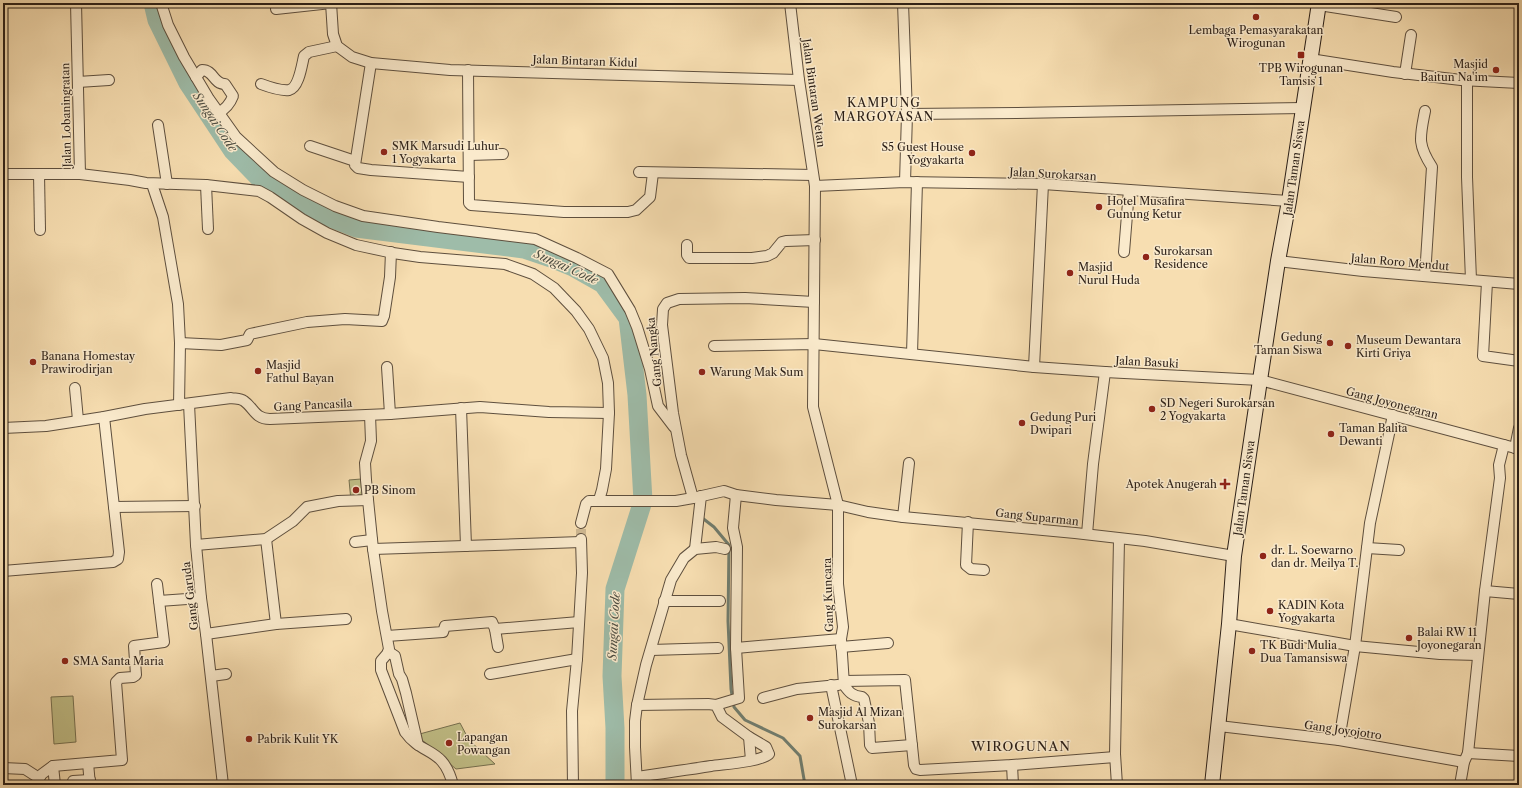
<svg xmlns="http://www.w3.org/2000/svg" width="1522" height="788" font-family="'Libre Caslon Text',serif">
<style>
.green{fill:#c2c088;stroke:#767050}
.lines{fill:none;stroke-linecap:round;stroke-linejoin:round}
.stream{stroke:#707d6f;stroke-width:3}
.river{stroke:#9ebca9;stroke-width:19}
.minor-tunnel{stroke:#ceb892;stroke-width:10;stroke-dasharray:10 5;stroke-linecap:butt}
.minor-casing{stroke:#5e4f3e;stroke-width:12}
.secondary-casing{stroke:#2b1f17;stroke-width:16}
.minor{stroke:#faeacc;stroke-width:10}
.secondary{stroke:#faeacc;stroke-width:14}
.poi-dot{fill:#8f2418;stroke:#faeacc;stroke-width:1.5}
.labels{text-anchor:middle;stroke-width:3;stroke-linejoin:round;paint-order:stroke}
.poi-label{font-size:11px;fill:#2b1f17;stroke:#faeacc;text-anchor:start}
.street-label{font-size:11px;fill:#2b1f17;stroke:#faeacc}
.neighbourhood-label{font-size:12px;letter-spacing:1px;fill:#2b1f17;stroke:#faeacc}
.water-label{font-size:12px;font-style:italic;fill:#4e4e43;stroke:#faeacc}
.quarter-label{font-size:13px;letter-spacing:1px;fill:#2b1f17;stroke:#faeacc}
</style>
<rect width="100%" height="100%" fill="#f7deb1"/>
<filter id="stains"><feTurbulence type="fractalNoise" baseFrequency=".005" numOctaves="4"/><feColorMatrix values="0 0 0 0 .2 0 0 0 0 .09 0 0 0 0 .02 0 0 0 .5 -.17"/></filter>
<radialGradient id="worn" r=".72"><stop offset=".6" stop-color="#630" stop-opacity="0"/><stop offset="1" stop-color="#630" stop-opacity=".3"/></radialGradient>
<!-- green -->
<g class="green">
<polygon points="361,479 363,500 351,501 349,480"/>
<polygon points="73,696 76,742 54,744 51,697"/>
<polygon points="460,723 469,740 495,764 456,769 416,735"/>
</g>
<g class="lines">
<!-- stream -->
<polyline class="stream" points="701,517 714,527 729,545 728,621 731,689 734,707 745,720 783,738 800,756 805,785"/>
<!-- river -->
<polyline class="river" points="153,3 157,20 188,83 233,151 260,179 286,196 318,213 356,228 524,249 551,258 573,267 603,284 628,318 637,395 643,501 615,589 612,676 615,728 615,785"/>
<!-- minor-tunnel -->
<polyline class="minor-tunnel" points="581,539 581,523"/>
<!-- minor casing -->
<g class="minor-casing">
<g id="minor">
<polyline points="76,3 80,174"/>
<polyline points="161,3 168,25 184,57 209,99 236,137 274,172 303,190 335,206 363,216 438,227 535,239 577,258 608,274 630,310 637,327 650,369 658,406 674,427"/>
<polyline points="790,3 799,80 815,186 813,407 838,505 838,584 843,627 841,639 844,685"/>
<polyline points="903,3 907,114 905,182"/>
<polyline points="1319,5 1396,17"/>
<polyline points="276,9 331,3 333,34 337,46 352,57 371,63 450,70 799,80"/>
<polyline points="1310,59 1393,72 1461,80 1519,83"/>
<polyline points="371,63 355,165 358,168 371,170 469,177"/>
<polyline points="468,70 469,203 471,205 564,212 628,212 636,210 650,197 653,173"/>
<polyline points="1405,74 1411,35"/>
<path d="M196 77 202 70C214 70 213 84 225 84L233 96C230 104 226 109 218 113"/>
<polyline points="1467,81 1467,177 1471,280"/>
<polyline points="78,82 109,80"/>
<path d="M261 84C269 87 281 91 289 90 299 88 302 64 304 56L309 52 337 46"/>
<polyline points="907,114 1017,113 1303,108"/>
<polyline points="158,125 167,184"/>
<polyline points="310,146 355,161"/>
<polyline points="469,155 503,154"/>
<polyline points="639,172 813,175"/>
<polyline points="3,174 80,174 130,180 146,183 206,185 259,191 270,197 302,219 327,233 356,245 393,253 420,257 505,264 533,274 554,288 576,311 589,329 603,358 608,383 609,413 606,469 602,490 599,500"/>
<polyline points="39,174 40,230"/>
<polyline points="152,184 163,217 178,304 180,343 179,405"/>
<polyline points="206,185 208,229"/>
<polyline points="815,186 905,182 1043,184 1289,201"/>
<polyline points="687,245 687,255 689,258 752,258 767,256 773,253 782,242 786,241 815,240"/>
<polyline points="1124,252 1129,190"/>
<polyline points="1278,261 1363,271 1519,284"/>
<path d="M1425 276 1432 167C1417 144 1420 137 1425 111"/>
<polyline points="1487,282 1483,356 1519,361"/>
<polyline points="814,302 745,298 679,299 667,303 663,309 662,325 673,413 681,455 693,498 724,491 736,495 776,500 838,505 868,512 903,517 1075,533 1145,541 1234,556"/>
<polyline points="180,343 221,345 247,340 250,334 307,322 345,319 382,321 384,316 390,277 391,252"/>
<polyline points="714,346 814,344 1034,367 1105,372 1260,380 1519,449"/>
<polyline points="912,354 917,182"/>
<polyline points="387,367 390,414"/>
<polyline points="1034,367 1043,184"/>
<polyline points="75,388 78,420"/>
<polyline points="189,404 196,545 201,598 206,634 223,785"/>
<polyline points="461,408 466,546"/>
<path d="M370 415 371 441 365 463 366 480 373 549 382 611 389 649 387 654 381 661V670L405 732C423 757 443 746 453 785"/>
<path d="M3 428 46 426 104 417 145 409 231 398C235 399 240 398 244 401 254 408 255 419 270 419L390 414 480 407 549 412 609 413"/>
<polyline points="1515,448 1519,428"/>
<polyline points="114,507 195,506"/>
<polyline points="903,517 909,463"/>
<polyline points="968,522 966,565 971,569 984,570"/>
<polyline points="581,523 586,504 589,501 676,501 693,498"/>
<polyline points="1087,534 1093,464 1105,372"/>
<polyline points="266,539 276,624"/>
<polyline points="355,542 372,540"/>
<polyline points="196,545 266,539 293,521 307,507 338,501 368,500"/>
<polyline points="1367,548 1399,550"/>
<polyline points="373,549 581,542"/>
<polyline points="695,549 701,496"/>
<polyline points="3,571 113,562 118,559 119,552 104,417"/>
<polyline points="1485,591 1519,594"/>
<polyline points="159,601 201,598"/>
<polyline points="664,601 720,601"/>
<polyline points="1229,624 1355,646 1440,654 1478,655"/>
<polyline points="495,629 579,622"/>
<polyline points="206,634 276,624 346,619"/>
<polyline points="387,636 443,632 445,626 492,622 495,629 498,647"/>
<polyline points="841,647 888,643"/>
<polyline points="736,648 841,639"/>
<polyline points="651,650 718,648"/>
<polyline points="389,652 395,656 399,674 402,679 406,693 418,745"/>
<polyline points="490,674 577,659"/>
<polyline points="211,676 226,674"/>
<polyline points="844,681 905,680 914,765 916,769 920,770 1012,765 1115,757"/>
<polyline points="831,685 852,785"/>
<path d="M844 685C849 692 852 696 862 697L864 699 869 723 870 745 872 748 912 745"/>
<polyline points="763,698 797,689 838,685"/>
<polyline points="716,705 739,698 736,648 737,547 733,528 736,495"/>
<polyline points="1219,726 1339,740 1464,762"/>
<polyline points="749,737 751,760"/>
<polyline points="1339,740 1355,646 1370,523 1393,415"/>
<polyline points="1468,753 1519,756"/>
<polyline points="88,763 90,785"/>
<polyline points="1012,765 1013,785"/>
<polyline points="53,766 55,785"/>
<polyline points="3,768 25,769 39,778"/>
<path d="M637 777C662 773 686 770 711 766 724 764 760 762 769 754L766 747 749 737 722 717 716 705 708 704 637 705"/>
<polyline points="37,785 38,780 42,774 53,766 122,760 116,682 120,678 133,677 136,675 134,646 164,642 157,584"/>
<polyline points="73,785 73,781 90,780"/>
<polyline points="573,785 572,711 577,659 582,573 581,539"/>
<polyline points="637,785 635,747 635,721 637,705 646,665 671,580 684,558 695,549 716,547 725,549"/>
<polyline points="1117,785 1115,754 1119,539"/>
<polyline points="1460,785 1464,762 1468,753 1485,591 1500,478 1499,465 1504,445"/>
</g>
</g>
<!-- secondary casing -->
<g class="secondary-casing">
<polyline id="secondary" points="1212,785 1229,624 1234,556 1260,380 1278,261 1289,201 1319,3"/>
</g>
<!-- minor -->
<use href="#minor" class="minor"/>
<!-- secondary -->
<use href="#secondary" class="secondary"/>
</g>
<!-- markers -->
<g class="poi-dot">
<circle cx="1256" cy="17" r="4"/>
<rect x="1297" y="51" width="8" height="8" rx="2"/>
<circle cx="1496" cy="70" r="4"/>
<circle cx="384" cy="152" r="4"/>
<circle cx="972" cy="153" r="4"/>
<circle cx="1099" cy="207" r="4"/>
<circle cx="1146" cy="257" r="4"/>
<circle cx="1070" cy="273" r="4"/>
<circle cx="1330" cy="343" r="4"/>
<circle cx="1348" cy="346" r="4"/>
<circle cx="33" cy="362" r="4"/>
<circle cx="258" cy="371" r="4"/>
<circle cx="702" cy="372" r="4"/>
<circle cx="1152" cy="409" r="4"/>
<circle cx="1022" cy="423" r="4"/>
<circle cx="1331" cy="434" r="4"/>
<path d="M1223 478h4v4h4v4h-4v4h-4v-4h-4v-4h4z"/>
<circle cx="356" cy="490" r="4"/>
<circle cx="1263" cy="556" r="4"/>
<circle cx="1270" cy="611" r="4"/>
<circle cx="1409" cy="638" r="4"/>
<circle cx="1252" cy="651" r="4"/>
<circle cx="65" cy="661" r="4"/>
<circle cx="810" cy="718" r="4"/>
<circle cx="249" cy="739" r="4"/>
<circle cx="449" cy="743" r="4"/>
</g>
<g class="labels">
<!-- poi labels -->
<g class="poi-label">
<text x="1256" y="34" text-anchor="middle">Lembaga Pemasyarakatan<tspan x="1256" dy="13">Wirogunan</tspan></text>
<text x="1488" y="68" text-anchor="end">Masjid<tspan x="1488" dy="13">Baitun Na'im</tspan></text>
<text x="1301" y="72" text-anchor="middle">TPB Wirogunan<tspan x="1301" dy="13">Tamsis 1</tspan></text>
<text x="392" y="150">SMK Marsudi Luhur<tspan x="392" dy="13">1 Yogyakarta</tspan></text>
<text x="964" y="151" text-anchor="end">S5 Guest House<tspan x="964" dy="13">Yogyakarta</tspan></text>
<text x="1107" y="205">Hotel Musafira<tspan x="1107" dy="13">Gunung Ketur</tspan></text>
<text x="1154" y="255">Surokarsan<tspan x="1154" dy="13">Residence</tspan></text>
<text x="1078" y="271">Masjid<tspan x="1078" dy="13">Nurul Huda</tspan></text>
<text x="1322" y="341" text-anchor="end">Gedung<tspan x="1322" dy="13">Taman Siswa</tspan></text>
<text x="1356" y="344">Museum Dewantara<tspan x="1356" dy="13">Kirti Griya</tspan></text>
<text x="41" y="360">Banana Homestay<tspan x="41" dy="13">Prawirodirjan</tspan></text>
<text x="266" y="369">Masjid<tspan x="266" dy="13">Fathul Bayan</tspan></text>
<text x="710" y="376">Warung Mak Sum</text>
<text x="1160" y="407">SD Negeri Surokarsan<tspan x="1160" dy="13">2 Yogyakarta</tspan></text>
<text x="1030" y="421">Gedung Puri<tspan x="1030" dy="13">Dwipari</tspan></text>
<text x="1339" y="432">Taman Balita<tspan x="1339" dy="13">Dewanti</tspan></text>
<text x="1217" y="488" text-anchor="end">Apotek Anugerah</text>
<text x="364" y="494">PB Sinom</text>
<text x="1271" y="554">dr. L. Soewarno<tspan x="1271" dy="13">dan dr. Meilya T.</tspan></text>
<text x="1278" y="609">KADIN Kota<tspan x="1278" dy="13">Yogyakarta</tspan></text>
<text x="1417" y="636">Balai RW 11<tspan x="1417" dy="13">Joyonegaran</tspan></text>
<text x="1260" y="649">TK Budi Mulia<tspan x="1260" dy="13">Dua Tamansiswa</tspan></text>
<text x="73" y="665">SMA Santa Maria</text>
<text x="818" y="716">Masjid Al Mizan<tspan x="818" dy="13">Surokarsan</tspan></text>
<text x="457" y="741">Lapangan<tspan x="457" dy="13">Powangan</tspan></text>
<text x="257" y="743">Pabrik Kulit YK</text>
</g>
<!-- street labels -->
<g class="street-label">
<text transform="translate(585 61) rotate(2)" y="4">Jalan Bintaran Kidul</text>
<text transform="translate(814 93) rotate(82)" y="4">Jalan Bintaran Wetan</text>
<text transform="translate(66 115) rotate(-91)" y="4">Jalan Lobaningratan</text>
<text transform="translate(1294 168) rotate(-82)" y="4">Jalan Taman Siswa</text>
<text transform="translate(1053 174) rotate(3)" y="4">Jalan Surokarsan</text>
<text transform="translate(1400 262) rotate(5)" y="4">Jalan Roro Mendut</text>
<text transform="translate(654 352) rotate(-96)" y="4">Gang Nangka</text>
<text transform="translate(1147 362) rotate(3)" y="4">Jalan Basuki</text>
<text transform="translate(1392 403) rotate(15)" y="4">Gang Joyonegaran</text>
<text transform="translate(313 405) rotate(-3)" y="4">Gang Pancasila</text>
<text transform="translate(1244 488) rotate(-82)" y="4">Jalan Taman Siswa</text>
<text transform="translate(1037 517) rotate(6)" y="4">Gang Suparman</text>
<text transform="translate(828 595) rotate(-92)" y="4">Gang Kuncara</text>
<text transform="translate(190 596) rotate(-97)" y="4">Gang Garuda</text>
<text transform="translate(1343 730) rotate(8)" y="4">Gang Joyojotro</text>
</g>
<!-- neighbourhood labels -->
<g class="neighbourhood-label">
<text x="884" y="107">KAMPUNG<tspan x="884" dy="14">MARGOYASAN</tspan></text>
</g>
<!-- water labels -->
<g class="water-label">
<text transform="translate(215 122) rotate(56)" y="4">Sungai Code</text>
<text transform="translate(566 267) rotate(24)" y="4">Sungai Code</text>
<text transform="translate(614 626) rotate(-87)" y="4">Sungai Code</text>
</g>
<!-- quarter labels -->
<g class="quarter-label">
<text x="1021" y="751">WIROGUNAN</text>
</g>
</g>
<!-- margin -->
<rect width="1522" height="788" fill="none" stroke="#f7deb1" stroke-width="16"/>
<rect x="4" y="4" width="1514" height="780" fill="none" stroke="#2b1f17" stroke-width="2"/>
<rect x="8" y="8" width="1506" height="772" fill="none" stroke="#2b1f17"/>
<rect width="100%" height="100%" filter="url(#stains)"/>
<rect width="100%" height="100%" fill="url(#worn)"/>
</svg>
